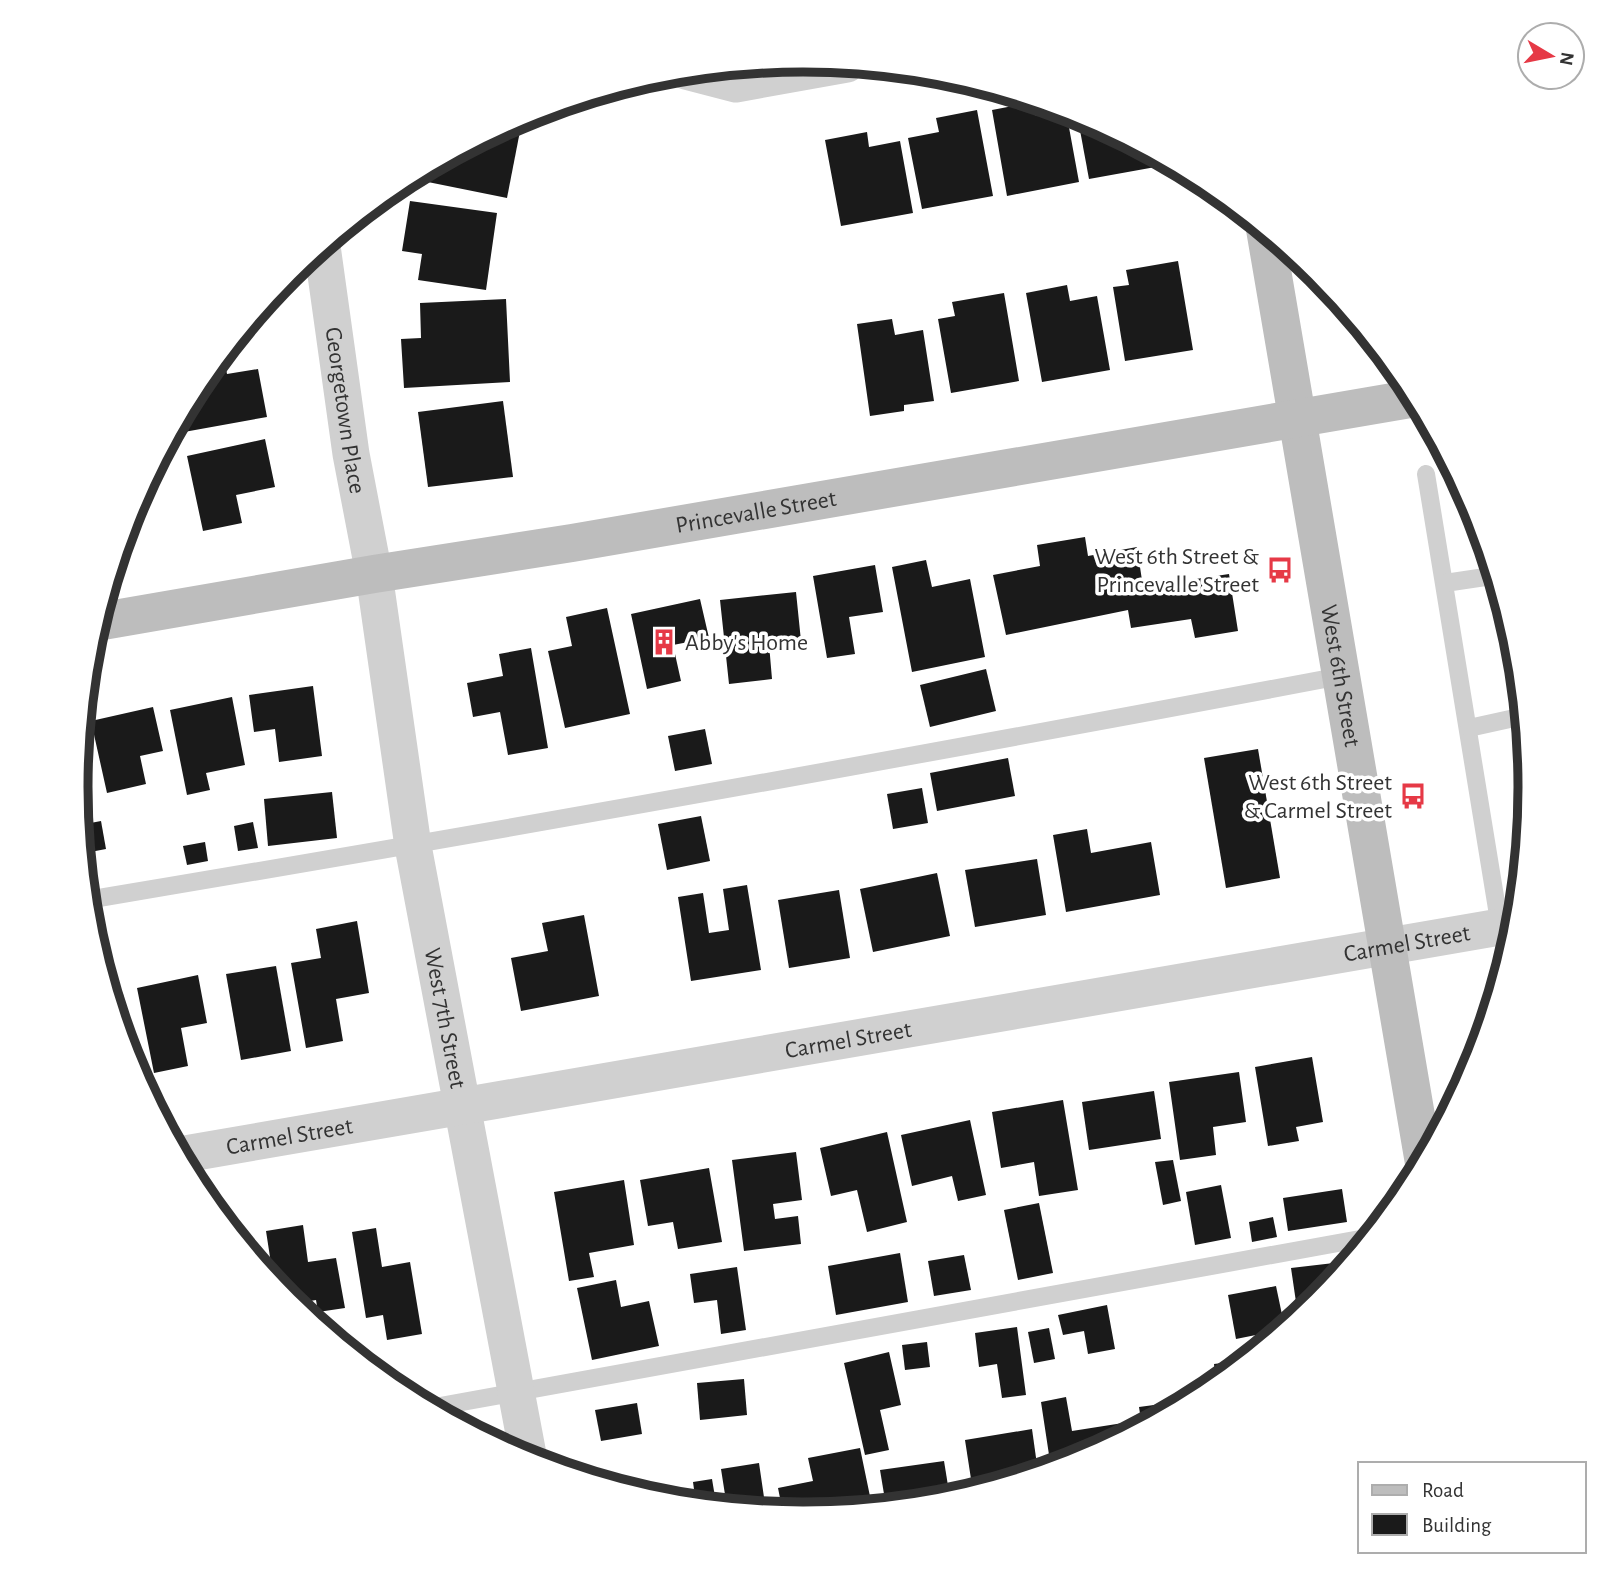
<svg xmlns="http://www.w3.org/2000/svg" width="1607" height="1574" font-family="'Alegreya Sans',sans-serif">
<style>
.building{fill:#1a1a1a}
.lines{fill:none;stroke-linecap:round;stroke-linejoin:round}
.lane{stroke:#d0d0d0;stroke-width:18}
.street{stroke:#d0d0d0;stroke-width:37}
.secondary{stroke:#bdbdbd;stroke-width:38}
.labels{text-anchor:middle;stroke-width:7;stroke-linejoin:round;paint-order:stroke}
.street-label{font-size:24px;fill:#333;stroke:#fff}
.poi-label{font-size:24px;fill:#333;stroke:#fff;text-anchor:end}
.rim{fill:none;stroke:#333;stroke-width:9}
</style>
<rect width="100%" height="100%" fill="#fff"/>
<!-- building -->
<g class="building">
<polygon points="1033,102 1036,116 1066,111 1079,182 1007,196 992,110"/>
<polygon points="977,110 993,196 922,209 908,138 939,132 936,118"/>
<polygon points="1077,114 1159,156 1161,166 1089,179"/>
<polygon points="509,124 521,126 507,198 413,179 414,174"/>
<polygon points="867,132 869,147 900,141 913,213 841,226 825,140"/>
<polygon points="410,201 497,213 486,290 418,280 422,254 402,251"/>
<polygon points="1178,261 1193,350 1125,361 1113,287 1129,285 1126,270"/>
<polygon points="1067,285 1070,301 1097,296 1110,370 1042,382 1026,293"/>
<polygon points="1004,293 1019,381 951,393 938,319 955,316 952,302"/>
<polygon points="506,299 510,382 404,388 401,339 421,338 420,303"/>
<polygon points="1352,314 1371,337 1356,339"/>
<polygon points="892,319 895,335 923,330 934,401 904,405 904,411 870,416 857,324"/>
<polygon points="223,353 227,374 258,369 267,417 184,432 181,415 199,382"/>
<polygon points="503,401 513,477 428,487 418,412"/>
<polygon points="265,439 275,487 236,495 242,523 203,531 187,456"/>
<polygon points="1085,537 1088,556 1137,547 1143,587 1229,574 1238,631 1195,638 1191,619 1131,628 1128,610 1006,635 993,575 1040,566 1037,545"/>
<polygon points="926,560 932,587 970,579 985,657 912,672 892,567"/>
<polygon points="875,565 883,612 849,617 855,654 827,658 813,576"/>
<polygon points="796,592 801,641 769,644 772,679 729,684 720,600"/>
<polygon points="700,599 709,638 673,645 681,681 647,689 631,614"/>
<polygon points="607,608 630,714 565,728 548,651 572,646 566,617"/>
<polygon points="531,648 548,748 508,755 500,712 473,717 467,683 503,676 499,654"/>
<polygon points="986,669 996,711 930,727 920,685"/>
<polygon points="313,686 322,756 279,762 275,729 254,732 249,695"/>
<polygon points="232,697 245,765 206,773 210,790 187,795 170,710"/>
<polygon points="153,707 163,751 140,756 146,784 107,793 91,721"/>
<polygon points="705,729 712,764 675,771 668,736"/>
<polygon points="80,745 91,814 79,815 76,787"/>
<polygon points="1258,749 1280,878 1226,888 1204,758"/>
<polygon points="1008,758 1015,796 937,811 930,773"/>
<polygon points="922,788 928,823 893,829 887,794"/>
<polygon points="332,792 337,838 268,846 264,799"/>
<polygon points="701,816 710,861 667,870 658,824"/>
<polygon points="101,821 106,849 85,853 80,825"/>
<polygon points="253,822 258,848 238,851 234,826"/>
<polygon points="1087,829 1091,853 1151,842 1160,895 1066,912 1053,835"/>
<polygon points="205,842 208,861 187,865 183,846"/>
<polygon points="1037,859 1046,915 975,927 965,870"/>
<polygon points="937,873 950,936 873,952 860,889"/>
<polygon points="747,885 761,970 691,981 678,897 703,893 709,933 729,930 723,889"/>
<polygon points="839,890 850,958 789,968 778,900"/>
<polygon points="584,915 599,996 521,1011 511,958 548,951 542,923"/>
<polygon points="357,921 369,993 336,999 343,1041 306,1048 291,963 321,958 316,929"/>
<polygon points="276,966 291,1051 241,1060 226,974"/>
<polygon points="198,975 207,1023 181,1028 188,1066 154,1073 137,988"/>
<polygon points="123,994 128,1031 121,1032 110,996"/>
<polygon points="1312,1057 1323,1122 1296,1127 1299,1141 1268,1146 1255,1067"/>
<polygon points="1239,1072 1246,1122 1213,1127 1216,1155 1180,1160 1169,1082"/>
<polygon points="1154,1091 1161,1139 1089,1150 1082,1102"/>
<polygon points="1063,1100 1078,1190 1039,1196 1034,1162 1001,1168 992,1112"/>
<polygon points="970,1120 986,1195 958,1201 952,1176 912,1186 901,1135"/>
<polygon points="887,1132 907,1222 867,1232 857,1190 831,1196 820,1148"/>
<polygon points="796,1152 802,1200 773,1204 775,1219 798,1216 801,1244 744,1251 732,1160"/>
<polygon points="1173,1160 1181,1201 1163,1205 1155,1162"/>
<polygon points="709,1168 722,1242 678,1249 673,1222 648,1226 640,1180"/>
<polygon points="624,1180 634,1245 589,1253 594,1277 569,1281 554,1192"/>
<polygon points="1221,1185 1231,1238 1195,1245 1186,1192"/>
<polygon points="1342,1189 1347,1222 1288,1231 1283,1198"/>
<polygon points="1039,1203 1053,1273 1018,1280 1004,1210"/>
<polygon points="1273,1217 1277,1237 1252,1242 1249,1222"/>
<polygon points="303,1225 308,1262 336,1258 345,1308 318,1312 316,1300 292,1304 274,1283 266,1231"/>
<polygon points="376,1228 382,1267 410,1262 422,1334 387,1340 383,1315 366,1318 352,1232"/>
<polygon points="900,1253 908,1302 836,1315 828,1266"/>
<polygon points="964,1255 971,1290 934,1296 928,1261"/>
<polygon points="1351,1261 1320,1299 1296,1302 1291,1268"/>
<polygon points="737,1267 746,1330 721,1334 717,1300 694,1303 690,1274"/>
<polygon points="616,1280 621,1307 649,1301 659,1346 592,1360 577,1288"/>
<polygon points="1276,1286 1285,1329 1236,1339 1228,1295"/>
<polygon points="1107,1305 1115,1349 1088,1354 1084,1331 1063,1335 1058,1315"/>
<polygon points="1017,1327 1026,1395 1002,1398 997,1364 979,1367 975,1333"/>
<polygon points="1049,1328 1055,1359 1034,1363 1028,1332"/>
<polygon points="927,1342 930,1367 905,1370 902,1345"/>
<polygon points="889,1352 901,1405 880,1410 889,1450 865,1455 844,1363"/>
<polygon points="1238,1361 1239,1366 1216,1385 1214,1364"/>
<polygon points="744,1379 747,1415 700,1420 697,1383"/>
<polygon points="1066,1397 1072,1431 1123,1423 1125,1436 1082,1459 1051,1468 1041,1402"/>
<polygon points="1191,1400 1191,1401 1142,1427 1139,1407"/>
<polygon points="637,1403 642,1434 601,1441 595,1410"/>
<polygon points="1032,1429 1038,1472 973,1492 965,1440"/>
<polygon points="860,1448 872,1506 803,1514 783,1513 778,1488 813,1481 808,1458"/>
<polygon points="944,1461 950,1498 886,1506 880,1470"/>
<polygon points="759,1463 766,1511 696,1504 693,1482 712,1479 716,1503 726,1501 721,1469"/>
<polygon points="680,1489 682,1502 661,1500 643,1495"/>
</g>
<g class="lines">
<!-- lane -->
<g class="lane">
<polyline points="1426,474 1500,927"/>
<polyline points="1445,583 1492,576 1497,579"/>
<polyline points="1469,728 1519,717 1524,711"/>
<path d="M87 900C506 830 923 755 1341 676"/>
<polyline points="429,1408 1371,1237"/>
</g>
<!-- street -->
<g class="street">
<polyline points="686,71 736,84 847,64"/>
<path id="s1" d="M322 246 351 454 374 574 413 846 529 1460"/>
<path id="s2" d="M179 1155 1517 924"/>
</g>
<!-- secondary -->
<g class="secondary">
<path id="s3" d="M1265 229 1424 1163"/>
<path id="s4" d="M97 622 374 574 572 543 1416 398"/>
</g>
</g>
<!-- icons -->
<defs>
<g id="bus-bare" transform="scale(2.1)"><path d="M-5-6H5V4H4V6H2V4H-2V6H-4V4H-5ZM-3.5-4V0h7V-4ZM-3.5 1.2v1.5H-2V1.2ZM2 1.2v1.5H3.5V1.2Z" fill="#e63946" stroke="#fff" stroke-width="2.5" paint-order="stroke"/></g>
<g id="building-bare" transform="scale(2.1)"><path d="M-4-6H4V6H1V3H-1V6H-4ZM-2.5-4.3h1.7v1.8h-1.7ZM.8-4.3h1.7v1.8H.8ZM-2.5-1h1.7V.8h-1.7ZM.8-1h1.7V.8H.8Z" fill="#e63946" stroke="#fff" stroke-width="2.5" paint-order="stroke"/></g>
</defs>
<g fill-rule="evenodd">
<use href="#bus-bare" x="1280" y="570"/>
<use href="#building-bare" x="664" y="642"/>
<use href="#bus-bare" x="1413" y="796"/>
</g>
<g class="labels">
<!-- street labels -->
<g class="street-label">
<text dy="8" stroke="none"><textPath href="#s1" startOffset="166">Georgetown Place</textPath></text>
<text dy="8" stroke="none"><textPath href="#s4" startOffset="668">Princevalle Street</textPath></text>
<text dy="8" stroke="none"><textPath href="#s3" startOffset="453">West 6th Street</textPath></text>
<text dy="8" stroke="none"><textPath href="#s2" startOffset="1246">Carmel Street</textPath></text>
<text dy="8" stroke="none"><textPath href="#s1" startOffset="782">West 7th Street</textPath></text>
<text dy="8" stroke="none"><textPath href="#s2" startOffset="679">Carmel Street</textPath></text>
<text dy="8" stroke="none"><textPath href="#s2" startOffset="112">Carmel Street</textPath></text>
</g>
<!-- poi labels -->
<g class="poi-label">
<text x="1259" y="564">West 6th Street &amp;<tspan x="1259" dy="28">Princevalle Street</tspan></text>
<text x="685" y="650" text-anchor="start">Abby's Home</text>
<text x="1392" y="790">West 6th Street<tspan x="1392" dy="28">&amp; Carmel Street</tspan></text>
</g>
</g>
<!-- crop -->
<path d="M0 0H1607V1574H0ZM88 787a715 715 0 1 1 1430 0a715 715 0 1 1-1430 0Z" fill="#fff" fill-rule="evenodd"/>
<path class="rim" d="M88 787a715 715 0 1 1 1430 0a715 715 0 1 1-1430 0Z"/>
<!-- legend -->
<rect x="1358" y="1462" width="228" height="91" fill="#ffffff" stroke="#adadad" stroke-width="2"/>
<rect x="1372" y="1485" width="35" height="10" fill="#bdbdbd" stroke="#adadad" stroke-width="2"/>
<text x="1422" y="1497" font-size="21" fill="#333333">Road</text>
<rect x="1372" y="1514" width="35" height="21" fill="#1a1a1a" stroke="#adadad" stroke-width="2"/>
<text x="1422" y="1532" font-size="21" fill="#333333">Building</text>
<!-- north arrow -->
<g transform="translate(1551 56) rotate(100)"><circle r="33" fill="#ffffff" stroke="#adadad" stroke-width="2"/>
<path d="M0-5L12 26L0 18L-12 26Z" fill="#e63946"/>
<text y="-10" font-size="19" font-weight="bold" text-anchor="middle" fill="#333333">N</text>
</g>
</svg>
